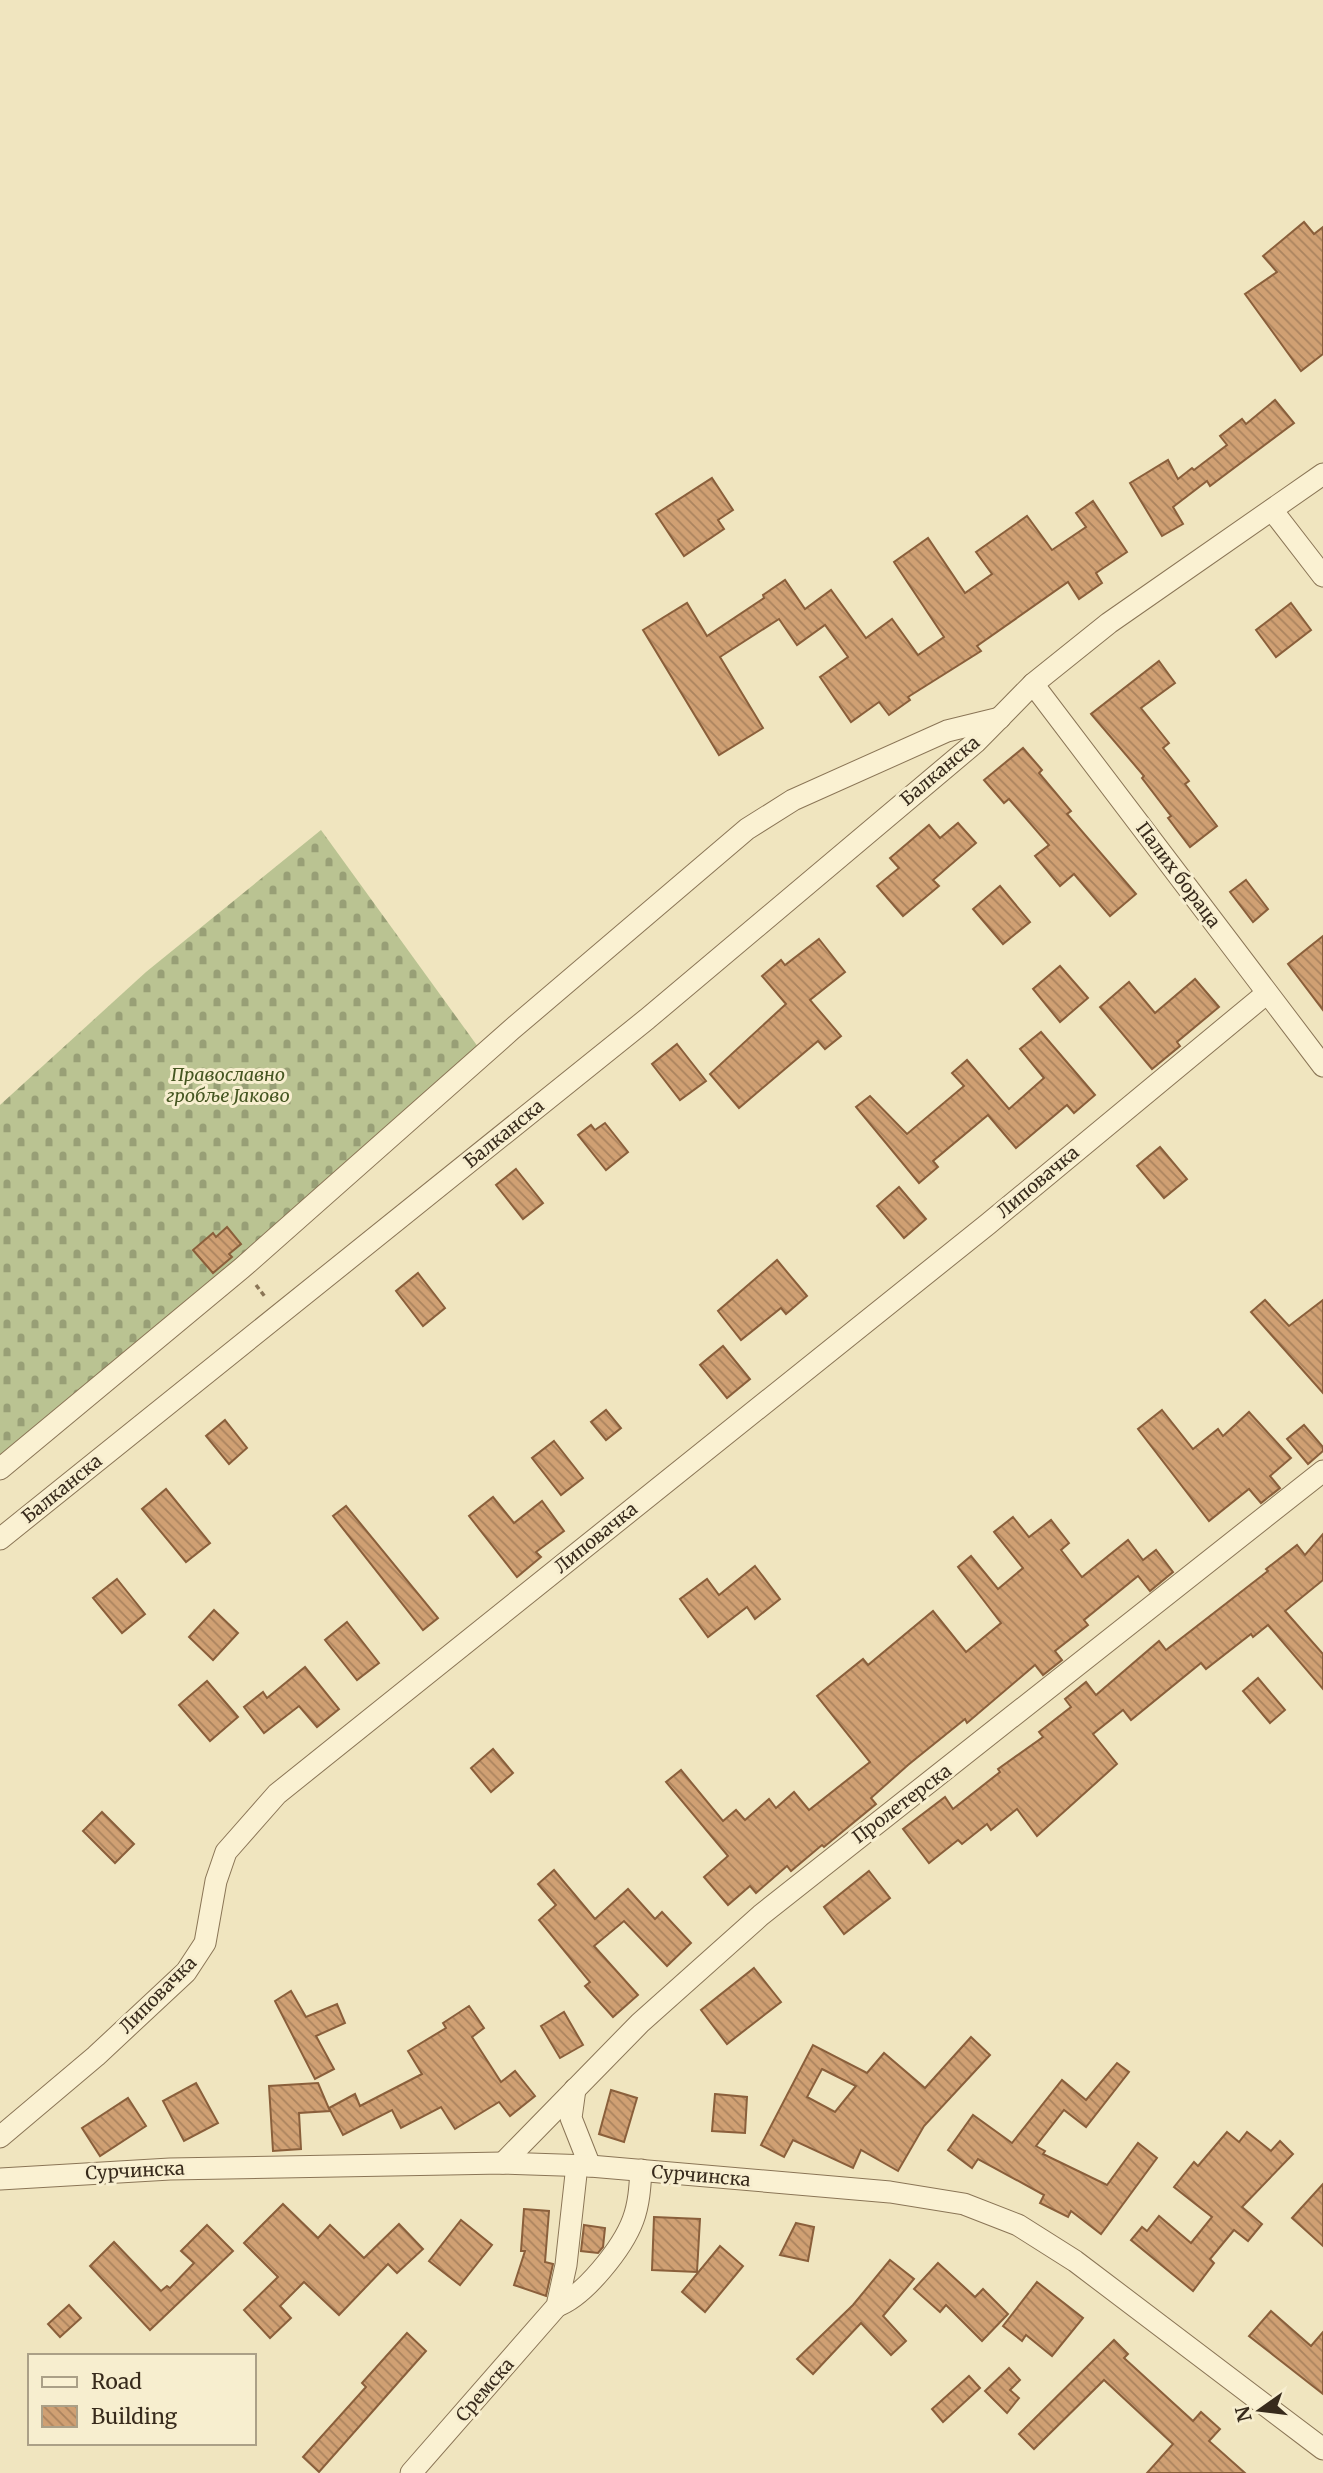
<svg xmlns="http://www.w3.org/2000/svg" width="1323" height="2473" font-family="Merriweather,serif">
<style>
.cemetery{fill:url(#cemetery-stones)}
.building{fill:url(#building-back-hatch);stroke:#8a5f3b;stroke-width:2;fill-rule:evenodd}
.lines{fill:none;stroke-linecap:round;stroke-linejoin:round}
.minor-casing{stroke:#8a7556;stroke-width:23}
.path{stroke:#8a7556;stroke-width:3.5;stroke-dasharray:5 3.5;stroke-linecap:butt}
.minor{stroke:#faf1d2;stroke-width:21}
.labels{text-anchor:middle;stroke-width:6;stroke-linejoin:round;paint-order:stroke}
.street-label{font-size:18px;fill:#382b1c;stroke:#f7eecf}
.park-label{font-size:18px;font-style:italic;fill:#455621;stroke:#f7eecf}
</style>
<defs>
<pattern id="cemetery-stones" width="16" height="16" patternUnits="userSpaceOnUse" patternTransform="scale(1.75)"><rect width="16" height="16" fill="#bac392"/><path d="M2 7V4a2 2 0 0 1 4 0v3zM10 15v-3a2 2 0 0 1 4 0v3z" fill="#989f76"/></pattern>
<pattern id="building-back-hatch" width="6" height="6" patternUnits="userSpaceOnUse" patternTransform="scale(1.75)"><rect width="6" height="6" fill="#d0a073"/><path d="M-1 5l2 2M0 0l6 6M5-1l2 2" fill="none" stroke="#aa835e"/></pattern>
</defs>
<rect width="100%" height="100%" fill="#f0e5bf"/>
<!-- cemetery -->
<polygon class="cemetery" points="321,830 481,1051 0,1465 0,1105 146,972"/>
<!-- building -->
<g class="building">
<polygon points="1304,222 1314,234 1323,227 1323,354 1301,371 1245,294 1277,272 1263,256"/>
<polygon points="1275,400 1294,423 1210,486 1207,481 1173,507 1183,524 1162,536 1130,483 1168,460 1178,479 1192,468 1194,470 1227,445 1220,436 1242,419 1246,424"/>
<polygon points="712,478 733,510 718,520 724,529 684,556 656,514"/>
<polygon points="1093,501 1127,552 1096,573 1102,583 1079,599 1068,582 977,646 981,651 908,697 910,700 889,715 879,702 851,722 820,677 848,657 825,625 797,645 779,619 720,657 763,728 719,755 643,630 687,603 707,636 764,598 763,595 785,580 805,609 831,590 866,638 892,619 918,655 944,637 894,562 928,538 965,593 992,574 976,552 1027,516 1052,550 1086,527 1076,513"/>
<polygon points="1291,603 1311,630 1276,657 1256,630"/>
<polygon points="1159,661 1175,683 1141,708 1169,743 1163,748 1189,781 1185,784 1217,826 1190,847 1168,818 1171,816 1142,778 1144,776 1091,714"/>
<polygon points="1023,748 1042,770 1039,773 1071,811 1067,814 1136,894 1110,916 1074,874 1060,886 1035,856 1049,845 1009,799 1004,803 984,780"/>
<polygon points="958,823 976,843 933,880 939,886 903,916 877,886 899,868 890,858 929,825 940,838"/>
<polygon points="1246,880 1268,909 1253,922 1230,892"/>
<polygon points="1000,886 1030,922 1003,944 973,909"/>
<polygon points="1323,936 1323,1010 1288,964"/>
<polygon points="819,939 845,972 810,1000 841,1036 825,1049 818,1041 739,1108 710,1074 786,1004 762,976 781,960 785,965"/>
<polygon points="1060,966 1088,998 1060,1022 1033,989"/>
<polygon points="1195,979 1219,1007 1177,1042 1180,1046 1152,1069 1100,1007 1129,982 1155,1013"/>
<polygon points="1041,1032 1095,1095 1074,1113 1067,1105 1016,1148 988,1115 933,1161 938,1167 919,1183 856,1107 870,1096 907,1134 964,1086 952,1073 967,1060 1009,1109 1044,1078 1020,1049"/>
<polygon points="677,1044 706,1081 680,1100 652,1064"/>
<polygon points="605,1123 628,1152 606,1170 578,1135 591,1125 595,1130"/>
<polygon points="1160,1147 1187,1179 1164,1198 1137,1166"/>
<polygon points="516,1169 543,1203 523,1219 496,1185"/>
<polygon points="899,1187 926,1219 904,1238 877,1206"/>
<polygon points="227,1227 241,1244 229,1254 232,1257 213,1273 193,1250 213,1233 216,1237"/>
<polygon points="777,1260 807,1296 786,1314 781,1308 741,1340 718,1311"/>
<polygon points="418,1273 445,1308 423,1326 396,1291"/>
<polygon points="1265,1300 1289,1326 1323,1300 1323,1393 1251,1312"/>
<polygon points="723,1346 750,1379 727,1398 700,1365"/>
<polygon points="606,1410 621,1428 606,1440 591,1422"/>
<polygon points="1162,1410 1193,1449 1218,1429 1223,1436 1249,1412 1291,1458 1270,1476 1280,1488 1261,1503 1249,1489 1209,1521 1138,1429"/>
<polygon points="225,1420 247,1448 229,1464 206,1436"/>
<polygon points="1304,1425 1323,1447 1323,1451 1308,1464 1287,1439"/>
<polygon points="554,1441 583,1478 561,1495 532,1458"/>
<polygon points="166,1489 210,1543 186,1562 142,1509"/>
<polygon points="493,1497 514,1523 542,1501 564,1531 536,1552 541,1557 517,1577 469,1516"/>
<polygon points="346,1506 438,1618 423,1630 333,1516"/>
<polygon points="1013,1517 1029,1537 1051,1520 1069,1543 1061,1550 1082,1577 1128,1540 1143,1560 1156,1550 1173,1572 1150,1591 1138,1576 1084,1620 1088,1625 1055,1651 1062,1660 1043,1675 1035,1665 967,1723 965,1719 908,1765 871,1798 876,1804 824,1847 822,1845 791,1871 787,1866 756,1893 750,1886 728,1905 704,1877 728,1856 666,1782 681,1770 723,1821 736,1810 745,1820 769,1799 776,1808 794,1792 809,1810 870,1762 817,1696 863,1659 868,1665 933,1611 966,1652 1001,1623 958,1567 971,1556 998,1589 1023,1568 994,1532"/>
<polygon points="1323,1534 1323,1580 1285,1611 1323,1654 1323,1689 1268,1625 1253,1637 1251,1634 1206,1669 1201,1663 1131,1720 1123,1710 1093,1734 1117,1764 1037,1836 1017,1809 991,1830 987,1824 962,1844 958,1840 929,1863 903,1829 945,1797 953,1809 1000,1772 998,1769 1043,1737 1039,1732 1071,1707 1065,1699 1086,1682 1096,1695 1159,1641 1166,1650 1268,1571 1266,1569 1297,1545 1305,1555"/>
<polygon points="755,1566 780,1599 755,1619 747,1607 708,1637 680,1599 707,1579 719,1595"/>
<polygon points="117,1579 145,1614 122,1633 93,1598"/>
<polygon points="214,1610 238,1633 213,1660 189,1637"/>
<polygon points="347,1622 379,1663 357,1680 325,1640"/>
<polygon points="305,1667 339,1709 317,1727 299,1706 264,1733 244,1707 263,1692 267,1698"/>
<polygon points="1258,1678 1285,1710 1270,1723 1243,1691"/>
<polygon points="207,1681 238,1717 210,1741 179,1705"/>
<polygon points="493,1749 513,1773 491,1792 471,1768"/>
<polygon points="102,1812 134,1844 115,1863 83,1831"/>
<polygon points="554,1870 595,1919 628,1889 655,1919 662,1912 691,1943 667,1966 624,1921 594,1946 638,1995 613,2017 585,1986 590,1982 539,1920 556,1905 538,1884"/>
<polygon points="869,1871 890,1898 844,1934 824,1907"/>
<polygon points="754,1968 781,2002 727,2044 701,2010"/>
<polygon points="291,1991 306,2017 337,2004 345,2023 316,2036 334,2069 315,2079 275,2001"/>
<polygon points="469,2006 484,2028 472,2037 501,2082 515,2071 535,2096 510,2116 499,2102 455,2129 441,2107 401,2128 392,2110 343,2135 329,2108 355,2094 360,2106 422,2074 408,2051 446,2028 443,2023"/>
<polygon points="564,2012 583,2045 560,2058 541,2026"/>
<path d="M971 2037 990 2055 924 2126 898 2171 861 2150 853 2168 793 2140 784 2157 761 2145 813 2045 867 2073 884 2053 925 2088ZM822 2069 856 2086 835 2112 807 2097Z"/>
<polygon points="1117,2063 1129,2072 1086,2127 1064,2110 1036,2146 1045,2151 1043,2154 1107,2185 1138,2143 1157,2158 1101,2234 1071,2211 1068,2217 1040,2203 1044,2195 978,2159 972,2168 948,2150 973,2115 1012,2143 1062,2080 1086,2100"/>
<polygon points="196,2083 218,2123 184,2141 163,2101"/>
<polygon points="318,2083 330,2111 299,2113 301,2149 273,2151 269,2086"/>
<polygon points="611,2090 637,2098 624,2142 599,2134"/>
<polygon points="715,2094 747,2097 745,2133 712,2131"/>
<polygon points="128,2098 146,2126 100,2156 82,2128"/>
<polygon points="1227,2132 1239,2142 1247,2132 1271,2151 1280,2141 1293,2154 1242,2207 1262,2224 1248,2241 1234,2230 1210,2259 1214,2263 1193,2291 1131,2240 1142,2227 1147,2231 1159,2216 1191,2243 1212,2217 1174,2187 1194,2162 1198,2166"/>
<polygon points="1323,2184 1323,2246 1292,2218"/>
<polygon points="283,2204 318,2238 330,2225 364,2258 399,2224 423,2249 397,2273 388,2264 339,2315 304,2282 280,2306 291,2318 270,2338 244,2310 278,2277 244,2243"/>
<polygon points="524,2209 549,2211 545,2262 553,2264 546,2296 514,2285 525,2251 521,2251"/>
<polygon points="654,2217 700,2219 697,2272 652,2270"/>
<polygon points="461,2220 492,2245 460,2285 429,2261"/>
<polygon points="796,2223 814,2227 808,2261 780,2255"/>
<polygon points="207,2225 233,2251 150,2330 90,2266 114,2242 161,2291 167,2286 170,2288 194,2263 181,2251"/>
<polygon points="584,2225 605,2228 603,2247 598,2253 581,2251"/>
<polygon points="720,2246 743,2266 705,2312 682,2292"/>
<polygon points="890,2260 914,2279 883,2316 906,2341 891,2355 861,2323 813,2374 797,2359 853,2305"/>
<polygon points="938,2263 975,2297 983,2289 1008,2314 982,2341 946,2305 940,2312 914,2289"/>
<polygon points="1037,2282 1083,2318 1052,2356 1026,2335 1022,2341 1003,2326"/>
<polygon points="69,2305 81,2318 60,2337 48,2324"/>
<polygon points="1271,2311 1311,2346 1323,2332 1323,2394 1249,2336"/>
<polygon points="407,2333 426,2351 319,2472 303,2457 366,2387 362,2383"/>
<polygon points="1114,2340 1128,2354 1124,2358 1193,2421 1201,2412 1220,2429 1209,2441 1245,2473 1147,2473 1173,2444 1104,2380 1034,2449 1019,2434"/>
<polygon points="1009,2368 1020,2380 1010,2390 1019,2398 1007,2413 985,2391"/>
<polygon points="969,2376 980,2388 943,2422 932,2409"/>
</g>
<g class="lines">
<!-- minor casing -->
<g class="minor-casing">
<g id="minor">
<polyline points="1272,510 1323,576"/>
<polyline points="1033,684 1323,1066"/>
<polyline points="0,1469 242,1268 511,1030 747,829 793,800 947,731 1000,718"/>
<polyline points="0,1539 647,1019 976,742 1033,684 1109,623 1323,474"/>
<polyline points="575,2089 571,2118 590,2166"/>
<polyline points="0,2137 96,2056 186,1972 205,1943 216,1881 226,1852 277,1794 988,1224 1267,993"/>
<polyline points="503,2163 640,2023 761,1915 1323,1471"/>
<polyline points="0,2179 170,2169 503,2163 590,2166 890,2192 964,2204 1018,2225 1075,2261 1323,2449"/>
<path d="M557 2306C585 2296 623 2247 633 2220 639 2204 640 2187 641 2170"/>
<polyline points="411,2473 557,2306 566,2265 577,2165"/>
</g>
</g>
<!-- path -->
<polyline class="path" points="256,1285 266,1298"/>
<!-- minor -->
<use href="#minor" class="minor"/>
</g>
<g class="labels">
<!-- street labels -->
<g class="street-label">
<text transform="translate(940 771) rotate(-40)" y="6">Балканска</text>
<text transform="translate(1178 875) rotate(53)" y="6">Палих бораца</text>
<text transform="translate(504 1134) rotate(-39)" y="6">Балканска</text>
<text transform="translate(1038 1182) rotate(-40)" y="6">Липовачка</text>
<text transform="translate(62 1489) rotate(-39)" y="6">Балканска</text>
<text transform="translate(596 1538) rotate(-39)" y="6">Липовачка</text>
<text transform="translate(902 1804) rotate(-37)" y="6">Пролетерска</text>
<text transform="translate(158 1995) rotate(-45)" y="6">Липовачка</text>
<text transform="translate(135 2171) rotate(-3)" y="6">Сурчинска</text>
<text transform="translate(701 2176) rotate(5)" y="6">Сурчинска</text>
<text transform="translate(485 2390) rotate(-49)" y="6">Сремска</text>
</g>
<!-- park labels -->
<g class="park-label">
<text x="228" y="1081">Православно<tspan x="228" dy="21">гробље Јаково</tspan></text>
</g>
</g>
<!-- legend -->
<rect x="28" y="2354" width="228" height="91" fill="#f7eecf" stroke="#aba087" stroke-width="2"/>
<rect x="42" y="2377" width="35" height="10" fill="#faf1d2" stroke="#aba087" stroke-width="2"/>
<text x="91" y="2389" font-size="21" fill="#382b1c">Road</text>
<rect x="42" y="2406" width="35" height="21" fill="url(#building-back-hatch)" stroke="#aba087" stroke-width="2"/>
<text x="91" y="2424" font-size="21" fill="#382b1c">Building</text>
<!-- north arrow -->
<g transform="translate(1260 2410) rotate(256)" stroke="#f7eecf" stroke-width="5" paint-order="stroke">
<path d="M0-5L12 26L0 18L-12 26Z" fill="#382b1c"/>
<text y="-10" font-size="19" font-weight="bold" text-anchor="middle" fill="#382b1c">N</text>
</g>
</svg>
